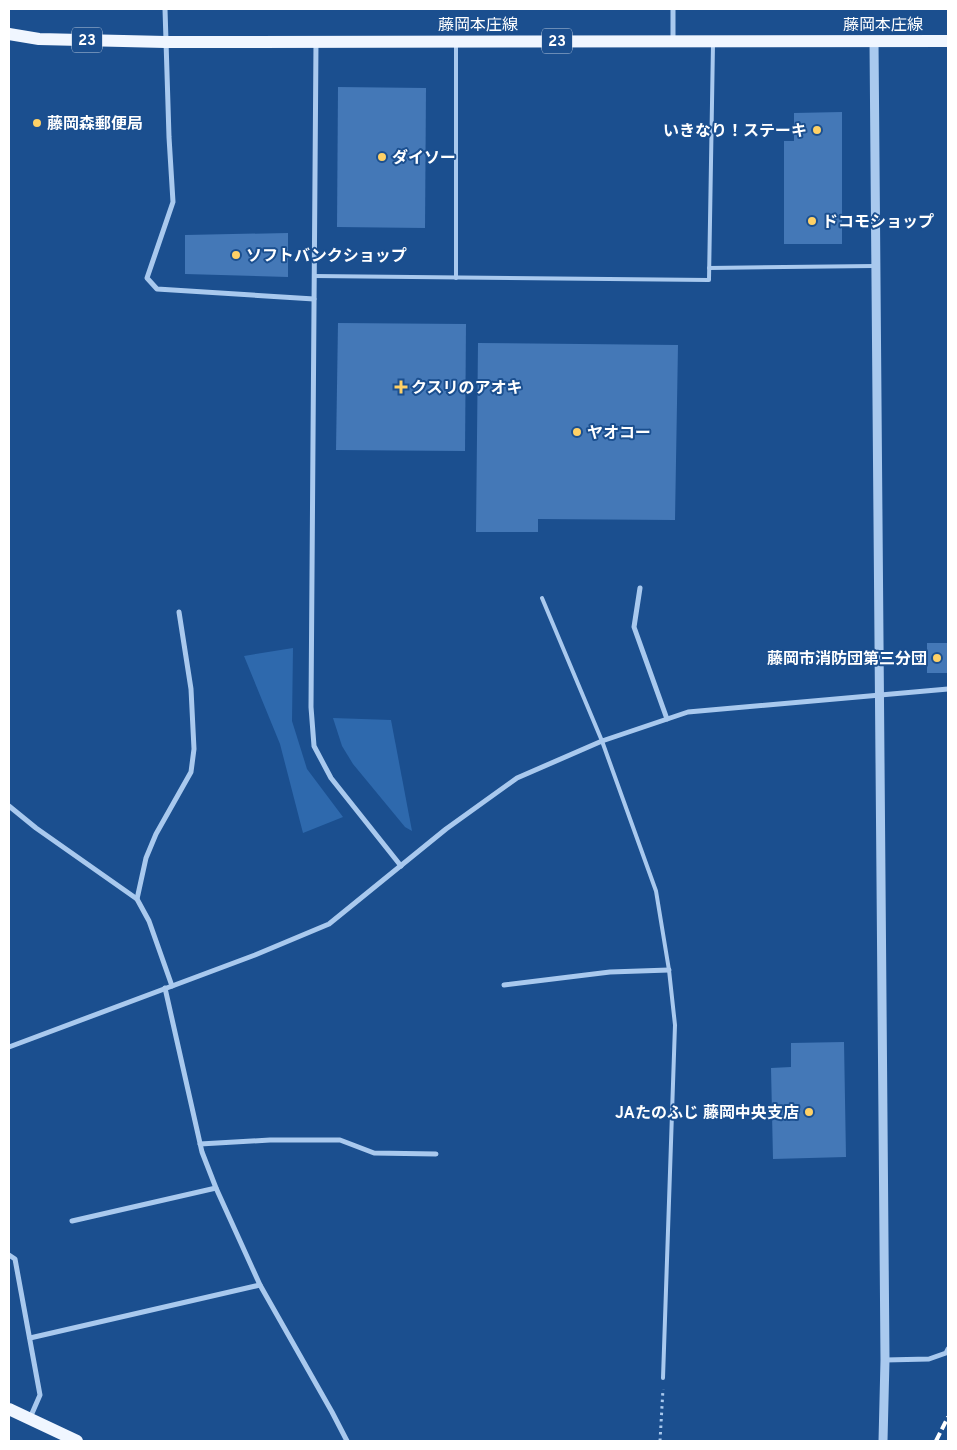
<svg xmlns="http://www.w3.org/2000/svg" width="957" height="1450" font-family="Overpass,'Noto Sans JP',sans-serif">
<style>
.green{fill:#2e69ad}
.building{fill:#4478b7}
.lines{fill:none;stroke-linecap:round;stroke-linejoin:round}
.path{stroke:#a9c9ee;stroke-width:3;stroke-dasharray:2.5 4;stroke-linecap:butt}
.service{stroke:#a9c9ee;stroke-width:4}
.minor{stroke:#a9c9ee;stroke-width:5}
.tertiary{stroke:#a9c9ee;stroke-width:9}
.primary{stroke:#f0f6ff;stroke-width:12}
.rail{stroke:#fff;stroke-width:4;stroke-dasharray:9 4;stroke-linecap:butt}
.poi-dot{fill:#ffd166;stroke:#1b4f8f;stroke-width:2}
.labels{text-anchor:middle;stroke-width:4;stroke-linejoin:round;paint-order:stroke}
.shield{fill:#1b4f8f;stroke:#bbcadd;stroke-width:1}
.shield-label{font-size:15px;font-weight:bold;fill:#fff}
.street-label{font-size:16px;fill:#fff;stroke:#1b4f8f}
.poi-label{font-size:16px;font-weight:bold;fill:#fff;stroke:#1b4f8f;text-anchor:start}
</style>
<rect width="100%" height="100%" fill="#1b4f8f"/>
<!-- green -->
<g class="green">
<polygon points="293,648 292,721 307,769 343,817 303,833 280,744 244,656"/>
<polygon points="333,718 391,720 412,831 405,827 353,764 342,746"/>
</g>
<!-- building -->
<g class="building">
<polygon points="338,87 426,88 425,228 337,227"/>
<polygon points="842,112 842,244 784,244 784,141 794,141 794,113"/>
<polygon points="288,233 288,277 185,274 185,235"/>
<polygon points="338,323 466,324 465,451 336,450"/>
<polygon points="478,343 678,345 675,520 538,519 538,532 476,532"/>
<rect x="927" y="643" width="21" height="30"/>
<polygon points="844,1042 846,1157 773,1159 771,1068 791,1067 791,1043"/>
</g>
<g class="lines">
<!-- path -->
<polyline class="path" points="660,1441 663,1389"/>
<!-- service -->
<g class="service">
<polyline points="709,268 874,266"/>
<polyline points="314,276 709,280 713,44"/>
<polyline points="456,278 456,45"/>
<polyline points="542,598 602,741 656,891 669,970 675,1025 663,1378"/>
</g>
<!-- minor -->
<g class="minor">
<polyline points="165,9 169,137 173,202 147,278 157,289 314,299"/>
<polyline points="673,9 673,40"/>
<polyline points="316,42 311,707 314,746 331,778 401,866"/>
<polyline points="640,588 634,627 667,719"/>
<polyline points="9,806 36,828 137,899 149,921 172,986"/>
<polyline points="137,899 146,858 156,834 191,772 194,749 191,689 179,612"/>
<polyline points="504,985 610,972 669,970"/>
<polyline points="165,988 202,1152 216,1188 260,1285 332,1412 347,1441"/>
<polyline points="9,1047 255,955 329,924 446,829 517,778 602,741 688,712 948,689"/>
<polyline points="200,1144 270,1140 340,1140 374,1153 436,1154"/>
<polyline points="72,1221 216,1188"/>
<polyline points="9,1255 15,1259 40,1395 30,1418"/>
<polyline points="30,1338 260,1285"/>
<polyline points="885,1360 929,1359 946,1353 948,1349"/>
</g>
<!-- tertiary -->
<polyline class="tertiary" points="874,41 885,1360 883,1441"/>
<!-- primary -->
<g class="primary">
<polyline points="9,34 39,39 165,42 948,41"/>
<polyline points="9,1409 77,1441"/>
</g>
<!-- rail -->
<polyline class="rail" points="936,1441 948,1417"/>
</g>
<!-- markers -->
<g class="poi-dot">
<circle cx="37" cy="123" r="5"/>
<circle cx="817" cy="130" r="5"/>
<circle cx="382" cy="157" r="5"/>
<circle cx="812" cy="221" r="5"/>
<circle cx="236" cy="255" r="5"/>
<path d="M398.5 379.5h5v5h5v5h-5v5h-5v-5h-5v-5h5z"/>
<circle cx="577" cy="432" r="5"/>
<circle cx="937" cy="658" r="5"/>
<circle cx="809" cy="1112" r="5"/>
</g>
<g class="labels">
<!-- shield labels -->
<g class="shield">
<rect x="72" y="27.5" width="30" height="25" rx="4"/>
<rect x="542" y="28.5" width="30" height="25" rx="4"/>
</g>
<g class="shield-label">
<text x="87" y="45">23</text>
<text x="557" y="46">23</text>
</g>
<!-- street labels -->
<g class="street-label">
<text x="478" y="30">藤岡本庄線</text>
<text x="883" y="30">藤岡本庄線</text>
</g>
<!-- poi labels -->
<g class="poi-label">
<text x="47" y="129">藤岡森郵便局</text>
<text x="807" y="136" text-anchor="end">いきなり！ステーキ</text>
<text x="392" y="163">ダイソー</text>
<text x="822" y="227">ドコモショップ</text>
<text x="246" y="261">ソフトバンクショップ</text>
<text x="411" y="393">クスリのアオキ</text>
<text x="587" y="438">ヤオコー</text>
<text x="927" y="664" text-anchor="end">藤岡市消防団第三分団</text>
<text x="799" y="1118" text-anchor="end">JAたのふじ 藤岡中央支店</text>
</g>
</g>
<!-- border -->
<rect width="957" height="1450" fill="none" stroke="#ffffff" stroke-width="20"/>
</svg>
